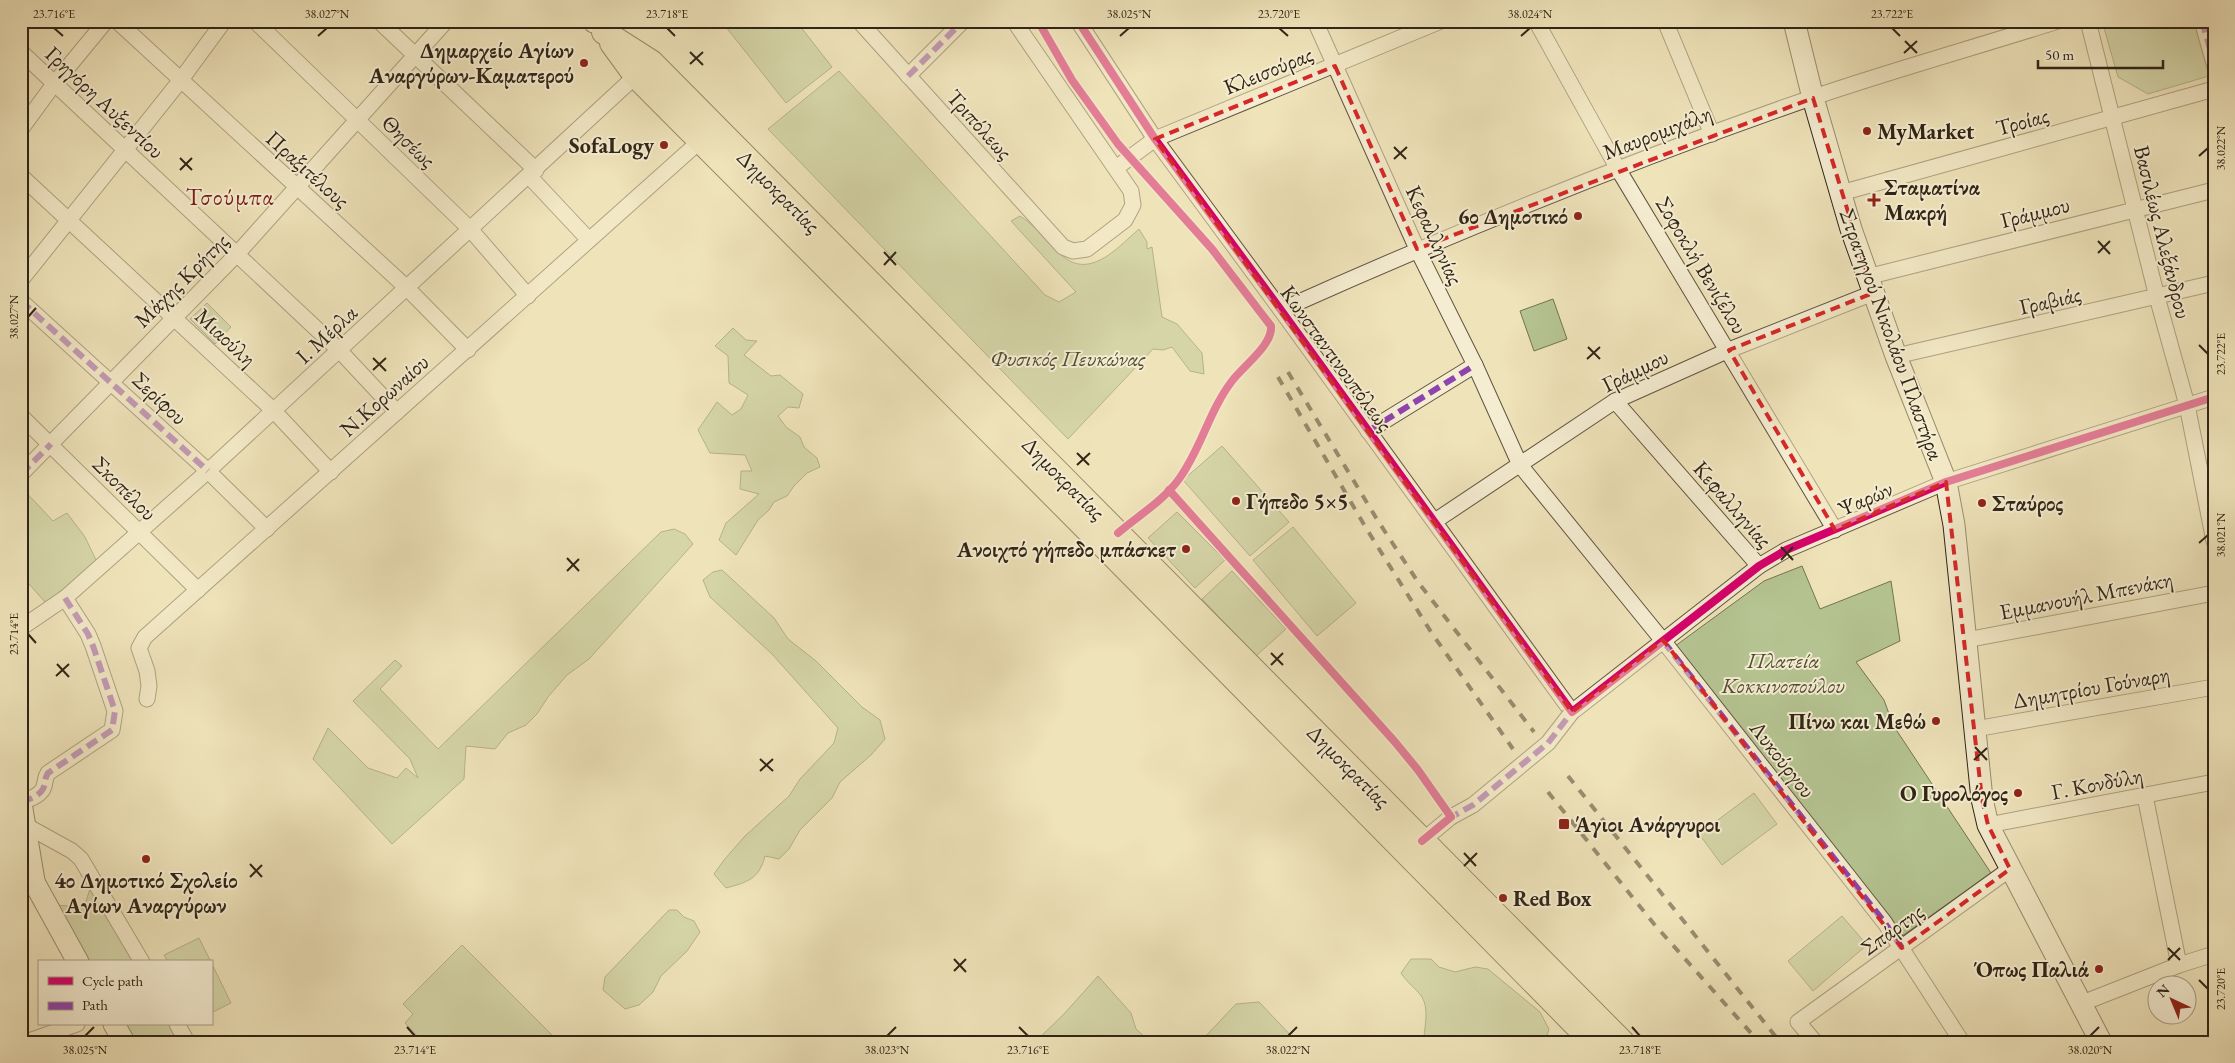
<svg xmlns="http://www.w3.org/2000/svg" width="2235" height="1063" font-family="'EB Garamond',serif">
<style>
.green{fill:#b5c492;stroke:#727454}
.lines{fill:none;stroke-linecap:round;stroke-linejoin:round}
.street-casing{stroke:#60543f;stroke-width:17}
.secondary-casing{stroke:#302516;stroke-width:23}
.primary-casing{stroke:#302516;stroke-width:26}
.street{stroke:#f5edd2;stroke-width:15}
.secondary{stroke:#f5edd2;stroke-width:21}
.primary{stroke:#efe3ba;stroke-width:24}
.rail{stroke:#302516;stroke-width:4;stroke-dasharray:9 9;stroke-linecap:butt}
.street-bridge-casing{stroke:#60543f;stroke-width:17;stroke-linecap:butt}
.street-bridge{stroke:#f5edd2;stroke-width:15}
.quiet{stroke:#8e44ad;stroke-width:6;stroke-dasharray:12 6;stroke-linecap:butt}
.cycleway-casing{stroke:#f5edd2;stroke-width:11}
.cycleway{stroke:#d6006c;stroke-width:8}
.marked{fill:none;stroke:#d62828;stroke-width:4;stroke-dasharray:10 6;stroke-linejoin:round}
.ticks{fill:none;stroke:#302516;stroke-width:2}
.poi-dot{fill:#8f2418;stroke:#f5edd2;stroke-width:2}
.labels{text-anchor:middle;stroke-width:4;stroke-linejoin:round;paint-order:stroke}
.poi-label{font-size:22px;font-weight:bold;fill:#302516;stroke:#f5edd2;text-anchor:end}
.street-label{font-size:22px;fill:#302516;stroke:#f5edd2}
.park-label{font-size:22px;font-style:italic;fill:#514d35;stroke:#f5edd2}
.neighbourhood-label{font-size:24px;letter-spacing:1px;fill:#7a1f14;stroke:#f5edd2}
.neatline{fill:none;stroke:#302516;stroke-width:2}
.ticks-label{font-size:12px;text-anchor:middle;fill:#302516}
</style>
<rect width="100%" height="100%" fill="#efe3ba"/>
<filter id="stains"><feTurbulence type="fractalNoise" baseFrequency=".004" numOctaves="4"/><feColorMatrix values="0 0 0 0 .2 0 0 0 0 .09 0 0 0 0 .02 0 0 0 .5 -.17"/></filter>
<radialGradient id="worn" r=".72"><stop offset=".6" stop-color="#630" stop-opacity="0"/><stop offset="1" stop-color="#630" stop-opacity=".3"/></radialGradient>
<!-- green -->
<g class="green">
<polygon points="724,21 796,21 832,67 786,103 722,22"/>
<polygon points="2102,21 2194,21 2209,76 2148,94 2118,77"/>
<path d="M839 71 1045 295 1059 302 1076 292 1011 221 1020 216C1036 226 1046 241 1060 254 1089 281 1116 249 1139 229L1147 242V249L1152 247 1162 317 1177 324 1202 353 1204 374 1190 371 1172 347 1163 350 1153 349 1068 439 768 129Z"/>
<polygon points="1553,299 1567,339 1534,351 1520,311"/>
<polygon points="207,303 231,327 215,344 190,319"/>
<polygon points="733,328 746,340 757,341 744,355 771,376 780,375 803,394 799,408 788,407 778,416 786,427 800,437 804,447 817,458 820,467 807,473 794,486 787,496 774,502 769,510 758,520 736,555 719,540 726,523 759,494 740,489 741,471 752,471 745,455 710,453 698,430 717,402 732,415 741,409 748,395 729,383 728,356 715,346"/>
<polygon points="1222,446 1289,522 1250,556 1183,480"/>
<polygon points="21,487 53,521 67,513 85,537 96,560 72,584 45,602 21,575"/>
<polygon points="1177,512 1225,560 1195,588 1148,538"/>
<polygon points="1293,527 1356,603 1317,636 1253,560"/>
<polygon points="674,529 685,534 693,544 589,659 567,675 548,697 537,714 526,725 508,733 495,749 466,746 464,779 392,844 313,759 328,728 368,768 397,778 406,768 418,778 410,759 353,701 395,660 402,666 380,689 438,749 661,532"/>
<polygon points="1802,566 1820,609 1891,581 1900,641 1856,662 1884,700 1893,725 1991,873 1898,939 1671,649 1764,581"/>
<path d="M722 570 774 618 788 639 816 661 862 707 880 720 885 739 871 755 840 782 832 798 800 830 789 849 779 859 765 856C759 879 748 882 726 888L714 874 724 860 745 836 789 796 800 779 834 743 838 728 772 654 710 597 703 580 713 572Z"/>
<polygon points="1232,571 1286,629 1256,656 1202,599"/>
<polygon points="1754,793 1777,824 1722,865 1699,834"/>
<polygon points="92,883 136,962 89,962 55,905 84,907"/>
<polygon points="669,910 677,910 684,917 694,921 700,932 687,951 661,976 653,992 639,1005 625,1009 603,990 605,977"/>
<polygon points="1842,916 1867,945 1813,991 1788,961"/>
<polygon points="199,938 211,962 168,962 164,955"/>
<polygon points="462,945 559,1042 423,1042 405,1023 413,1014 403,1004"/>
<path d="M1411 959H1431L1439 967 1455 972 1475 967 1488 969 1540 1012 1549 1029 1545 1042H1429L1424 1037C1425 1025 1429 1009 1422 997 1416 988 1407 983 1401 973Z"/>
<polygon points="211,962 231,1003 211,1013"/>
<polygon points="1098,976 1131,1013 1136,1029 1146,1038 1145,1042 1035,1042 1064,1014"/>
<polygon points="1259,1002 1297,1042 1200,1042 1236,1004"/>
<polygon points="125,1024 171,1024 181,1042 135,1042"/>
</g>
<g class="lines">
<!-- street casing -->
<g class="street-casing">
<g id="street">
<polyline points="117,21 407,288 468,350"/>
<polyline points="255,21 470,229 528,296"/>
<polyline points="379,21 536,170"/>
<polyline points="859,21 1063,247 1073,251 1087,249 1125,220 1133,205 1131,191 1014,21"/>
<polyline points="1078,21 1155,139 1281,310 1572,712 1759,566 1786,550 1946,482 2214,397"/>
<polyline points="1315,21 1417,249 1475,365 1520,465 1668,647 1885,923 1962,1042"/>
<polyline points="1536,21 1618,169 1835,530"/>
<polyline points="1665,21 1712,134"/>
<polyline points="2088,21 2157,297 2187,405 2214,541"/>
<polyline points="2202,21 2214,63"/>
<polyline points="21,52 339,350 397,412"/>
<polyline points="908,76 963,21"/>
<polyline points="21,129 54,84 106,21"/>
<polyline points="1116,168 1155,139 1441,21"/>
<polyline points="21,176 273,410 331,472"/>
<polyline points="529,176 589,240"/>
<polyline points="1841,193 2214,89"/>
<polyline points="1867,277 2214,190"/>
<polyline points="21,280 180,81 224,21"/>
<polyline points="21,301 208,471 267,529"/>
<path d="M1281 310C1455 232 1632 160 1811 98 1893 70 1976 47 2058 21"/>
<polyline points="1896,356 2214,283"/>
<polyline points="1615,401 1759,566"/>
<polyline points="21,416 198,590"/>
<polyline points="1368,431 1475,365"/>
<polyline points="21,474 237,254 446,21"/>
<polyline points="1435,521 1615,401 1729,350 1873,293"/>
<polyline points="21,628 65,598 208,471 641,71"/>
<polyline points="1966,640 2214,593"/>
<polyline points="147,699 149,686 147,671 139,648 145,637 700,141"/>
<polyline points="1975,729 2214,687"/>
<polyline points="2145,796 2179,965"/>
<path d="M21 802C28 800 39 796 43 789 46 783 44 779 48 773L112 730 115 711 93 646 88 634 65 598"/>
<polyline points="25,825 72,851 81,859 142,962"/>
<polyline points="1988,825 2214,782"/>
<polyline points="1422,841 1451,817"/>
<polyline points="2080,1004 2179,965 2214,954"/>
<polyline points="177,1024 187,1042"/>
<polyline points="26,1042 77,1024"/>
<polyline points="1815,1042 1798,1022 2010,869"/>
</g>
</g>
<!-- secondary casing -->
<g class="secondary-casing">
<g id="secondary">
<polyline points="594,21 594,22"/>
<polyline points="1794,21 1813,98 1851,229 1896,356 1946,482 1954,525 1982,799 1988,825 2101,1042"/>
<polyline points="21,803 34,881"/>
<polyline points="21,865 34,882 78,962"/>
<polyline points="114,1024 124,1042"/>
</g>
</g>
<!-- primary casing -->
<g class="primary-casing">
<g id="primary">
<polyline points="604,32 651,62 1622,1042"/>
<polyline points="612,43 636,76 1106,548 1593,1042"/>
</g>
</g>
<!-- street -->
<use href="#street" class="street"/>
<!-- secondary -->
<use href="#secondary" class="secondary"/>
<!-- primary -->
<use href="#primary" class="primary"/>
<!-- rail -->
<g class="rail">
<polyline points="1288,372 1378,521 1418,582 1534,732"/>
<polyline points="1278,377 1366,528 1431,632 1513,749"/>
<polyline points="1568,776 1780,1042"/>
<polyline points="1548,792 1654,924 1759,1042"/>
</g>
<!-- street-bridge casing -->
<g class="street-bridge-casing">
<polyline id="street-bridge" points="1451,817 1473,805 1548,743 1572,712"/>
</g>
<!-- street-bridge -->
<use href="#street-bridge" class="street-bridge"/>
<!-- quiet -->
<g class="quiet">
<polyline points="2202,21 2214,63"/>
<polyline points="908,76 963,21"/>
<polyline points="21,301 208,471"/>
<polyline points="1368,431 1475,365"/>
<polyline points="21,474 51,444"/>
<polyline points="1663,641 1885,923 1902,948"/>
<path d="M21 802C28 800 39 796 43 789 46 783 44 779 48 773L112 730 115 711 93 646 88 634 65 598"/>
<polyline points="1448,819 1473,805 1548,743 1572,712"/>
</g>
<!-- cycleway casing -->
<g class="cycleway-casing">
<g id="cycleway">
<path d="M1038 21 1072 80 1118 144 1212 249 1271 326C1273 345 1243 366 1232 381 1209 411 1201 449 1179 479 1164 500 1138 516 1118 533"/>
<polyline points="1078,21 1155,139 1281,310 1572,712 1759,566 1786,550 1946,482 2214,397"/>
<polyline points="1169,490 1395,742 1418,770 1451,817 1422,841"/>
</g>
</g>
<!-- cycleway -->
<use href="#cycleway" class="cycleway"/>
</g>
<!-- marked area -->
<path d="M0 0H2235V1063H0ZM1335 66 1417 249 1813 98 1873 293 1729 350 1835 530 1946 482 1982 799 1988 825 2010 869 1902 948 1663 640 1572 712 1155 139Z" fill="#efe3ba" fill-opacity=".55" fill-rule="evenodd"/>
<path class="marked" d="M1335 66 1417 249 1813 98 1873 293 1729 350 1835 530 1946 482 1982 799 1988 825 2010 869 1902 948 1663 640 1572 712 1155 139Z"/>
<!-- ticks -->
<path class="ticks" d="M54 28 63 36M667 28 675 36M1279 28 1288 36M1892 28 1900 36M318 36 327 28M1120 36 1129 28M1521 36 1530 28M1905 41 1917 53M690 52 703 65M1904 53 1917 41M690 64 703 52M1394 147 1406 159M2199 156 2208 148M180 158 192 170M1394 159 1407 147M180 170 192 158M2098 241 2110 254M884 252 896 265M2098 253 2110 241M884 265 896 252M28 317 36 308M2199 345 2208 354M1588 347 1600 359M373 358 386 371M1587 359 1600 347M373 370 386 358M1077 453 1089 465M1077 465 1090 453M2199 543 2208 535M1781 547 1793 560M567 558 579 571M1781 560 1793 547M567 571 579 559M28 634 36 643M1271 653 1283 665M57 664 69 677M1271 665 1283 653M56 676 69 664M1975 747 1987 760M760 759 773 771M1974 760 1987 748M760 771 773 759M1464 853 1476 866M250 864 262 877M1464 866 1477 853M250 877 262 865M2168 948 2180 960M954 959 966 972M2168 960 2180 948M954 971 966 959M2199 980 2208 989M407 1027 415 1036M1019 1027 1028 1036M1632 1027 1640 1036M85 1036 94 1027M887 1036 896 1027M1288 1036 1297 1027M2090 1036 2099 1027"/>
<!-- markers -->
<g class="poi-dot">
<circle cx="584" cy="63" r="5"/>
<circle cx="1867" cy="131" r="5"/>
<circle cx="664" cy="145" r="5"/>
<path d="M1871.5 192.5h5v5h5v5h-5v5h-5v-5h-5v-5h5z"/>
<circle cx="1578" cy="216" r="5"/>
<circle cx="1236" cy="501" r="5"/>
<circle cx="1982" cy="503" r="5"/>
<circle cx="1186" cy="549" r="5"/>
<circle cx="1936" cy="721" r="5"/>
<circle cx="2018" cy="793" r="5"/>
<rect x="1558" y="818" width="12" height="12" rx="2.5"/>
<circle cx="146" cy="859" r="5"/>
<circle cx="1503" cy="898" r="5"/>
<circle cx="2099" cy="969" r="5"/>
</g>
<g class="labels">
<!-- poi labels -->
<g class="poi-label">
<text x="574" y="58">Δημαρχείο Αγίων<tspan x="574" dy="25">Αναργύρων-Καματερού</tspan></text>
<text x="1877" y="139" text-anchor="start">MyMarket</text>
<text x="654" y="153">SofaLogy</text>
<text x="1884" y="195" text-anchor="start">Σταματίνα<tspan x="1884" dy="25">Μακρή</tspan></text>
<text x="1568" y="224">6ο Δημοτικό</text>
<text x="1246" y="509" text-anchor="start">Γήπεδο 5×5</text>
<text x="1992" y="511" text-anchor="start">Σταύρος</text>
<text x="1176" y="557">Ανοιχτό γήπεδο μπάσκετ</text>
<text x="1926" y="729">Πίνω και Μεθώ</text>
<text x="2008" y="801">Ο Γυρολόγος</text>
<text x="1575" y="832" text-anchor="start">Άγιοι Ανάργυροι</text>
<text x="146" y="888" text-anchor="middle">4ο Δημοτικό Σχολείο<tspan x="146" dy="25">Αγίων Αναργύρων</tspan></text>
<text x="1513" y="906" text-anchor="start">Red Box</text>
<text x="2089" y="977">Όπως Παλιά</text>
</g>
<!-- street labels -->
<g class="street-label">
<text transform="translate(1268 70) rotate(-22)" y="8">Κλεισούρας</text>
<text transform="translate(105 102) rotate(43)" y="8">Γρηγόρη Αυξεντίου</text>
<text transform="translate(2022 121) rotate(-15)" y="8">Τροίας</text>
<text transform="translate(980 124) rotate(48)" y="8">Τριπόλεως</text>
<text transform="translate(1657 132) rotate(-21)" y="8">Μαυρομιχάλη</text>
<text transform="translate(409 141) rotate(44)" y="8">Θησέως</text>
<text transform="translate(308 169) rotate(42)" y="8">Πραξιτέλους</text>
<text transform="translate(779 191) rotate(45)" y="8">Δημοκρατίας</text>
<text transform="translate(2035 212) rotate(-14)" y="8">Γράμμου</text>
<text transform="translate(2163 232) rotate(76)" y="8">Βασιλέως Αλεξάνδρου</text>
<text transform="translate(1435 235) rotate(65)" y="8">Κεφαλληνίας</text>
<text transform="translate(1702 265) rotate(59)" y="8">Σοφοκλή Βενιζέλου</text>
<text transform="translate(181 280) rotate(-45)" y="8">Μάχης Κρήτης</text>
<text transform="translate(2050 300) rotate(-13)" y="8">Γραβιάς</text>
<text transform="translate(326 334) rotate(-43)" y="8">Ι. Μέρλα</text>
<text transform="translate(1892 334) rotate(70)" y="8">Στρατηγού Νικολάου Πλαστήρα</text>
<text transform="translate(226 337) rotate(43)" y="8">Μιαούλη</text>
<text transform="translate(1337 358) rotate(54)" y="8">Κωνσταντινουπόλεως</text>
<text transform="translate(1635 370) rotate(-26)" y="8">Γράμμου</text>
<text transform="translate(384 395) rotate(-42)" y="8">Ν.Κορωναίου</text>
<text transform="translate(160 398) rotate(43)" y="8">Σερίφου</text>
<text transform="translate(1064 478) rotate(45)" y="8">Δημοκρατίας</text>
<text transform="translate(125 488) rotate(45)" y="8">Σκοπέλου</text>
<text transform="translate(1865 498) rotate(-23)" y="8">Ψαρών</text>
<text transform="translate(1733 504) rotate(49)" y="8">Κεφαλληνίας</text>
<text transform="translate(2086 595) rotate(-11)" y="8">Εμμανουήλ Μπενάκη</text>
<text transform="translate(2091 687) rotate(-10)" y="8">Δημητρίου Γούναρη</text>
<text transform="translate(1783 759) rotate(52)" y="8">Λυκούργου</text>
<text transform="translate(1349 766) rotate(45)" y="8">Δημοκρατίας</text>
<text transform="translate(2097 783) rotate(-11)" y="8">Γ. Κονδύλη</text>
<text transform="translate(1892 929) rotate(-36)" y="8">Σπάρτης</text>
</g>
<!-- park labels -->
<g class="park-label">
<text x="1068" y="366">Φυσικός Πευκώνας</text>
<text x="1783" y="668">Πλατεία<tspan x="1783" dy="25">Κοκκινοπούλου</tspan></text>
</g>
<!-- neighbourhood labels -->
<g class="neighbourhood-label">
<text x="230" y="205">Τσούμπα</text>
</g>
</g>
<!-- margin -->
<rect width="2235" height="1063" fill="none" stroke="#efe3ba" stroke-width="55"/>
<!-- legend -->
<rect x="38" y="960" width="175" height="65" fill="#f5edd2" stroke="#a69d87"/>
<rect x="48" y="977" width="25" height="8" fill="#d6006c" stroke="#a69d87"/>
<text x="82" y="986" font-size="15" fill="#302516">Cycle path</text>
<rect x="48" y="1002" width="25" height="8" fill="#8e44ad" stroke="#a69d87"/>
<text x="82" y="1010" font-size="15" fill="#302516">Path</text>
<!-- north arrow -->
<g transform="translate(2172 1000) rotate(316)"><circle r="24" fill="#f5edd2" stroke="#a69d87"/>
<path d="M0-4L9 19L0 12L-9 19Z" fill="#8f2418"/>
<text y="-8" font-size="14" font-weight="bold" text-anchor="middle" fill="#302516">N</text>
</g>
<!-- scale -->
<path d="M2038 60v8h125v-8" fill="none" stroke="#302516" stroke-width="2.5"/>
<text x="2045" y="60" font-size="15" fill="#302516" stroke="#f5edd2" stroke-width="4" paint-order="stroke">50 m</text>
<rect x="28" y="28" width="2180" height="1008" class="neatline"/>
<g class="ticks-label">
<text x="54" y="18">23.716°E</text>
<text x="327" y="18">38.027°N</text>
<text x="667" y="18">23.718°E</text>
<text x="1129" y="18">38.025°N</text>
<text x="1279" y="18">23.720°E</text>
<text x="1530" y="18">38.024°N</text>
<text x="1892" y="18">23.722°E</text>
<text transform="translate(2221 148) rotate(-90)" y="4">38.022°N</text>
<text transform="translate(14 317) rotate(-90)" y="4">38.027°N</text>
<text transform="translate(2221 354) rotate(-90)" y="4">23.722°E</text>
<text transform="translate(2221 535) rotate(-90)" y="4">38.021°N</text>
<text transform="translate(14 634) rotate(-90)" y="4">23.714°E</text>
<text transform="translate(2221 989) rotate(-90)" y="4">23.720°E</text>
<text x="85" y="1054">38.025°N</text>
<text x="415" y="1054">23.714°E</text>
<text x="887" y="1054">38.023°N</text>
<text x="1028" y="1054">23.716°E</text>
<text x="1288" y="1054">38.022°N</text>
<text x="1640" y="1054">23.718°E</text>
<text x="2090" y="1054">38.020°N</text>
</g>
<rect width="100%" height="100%" filter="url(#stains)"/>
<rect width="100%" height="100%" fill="url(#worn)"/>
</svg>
